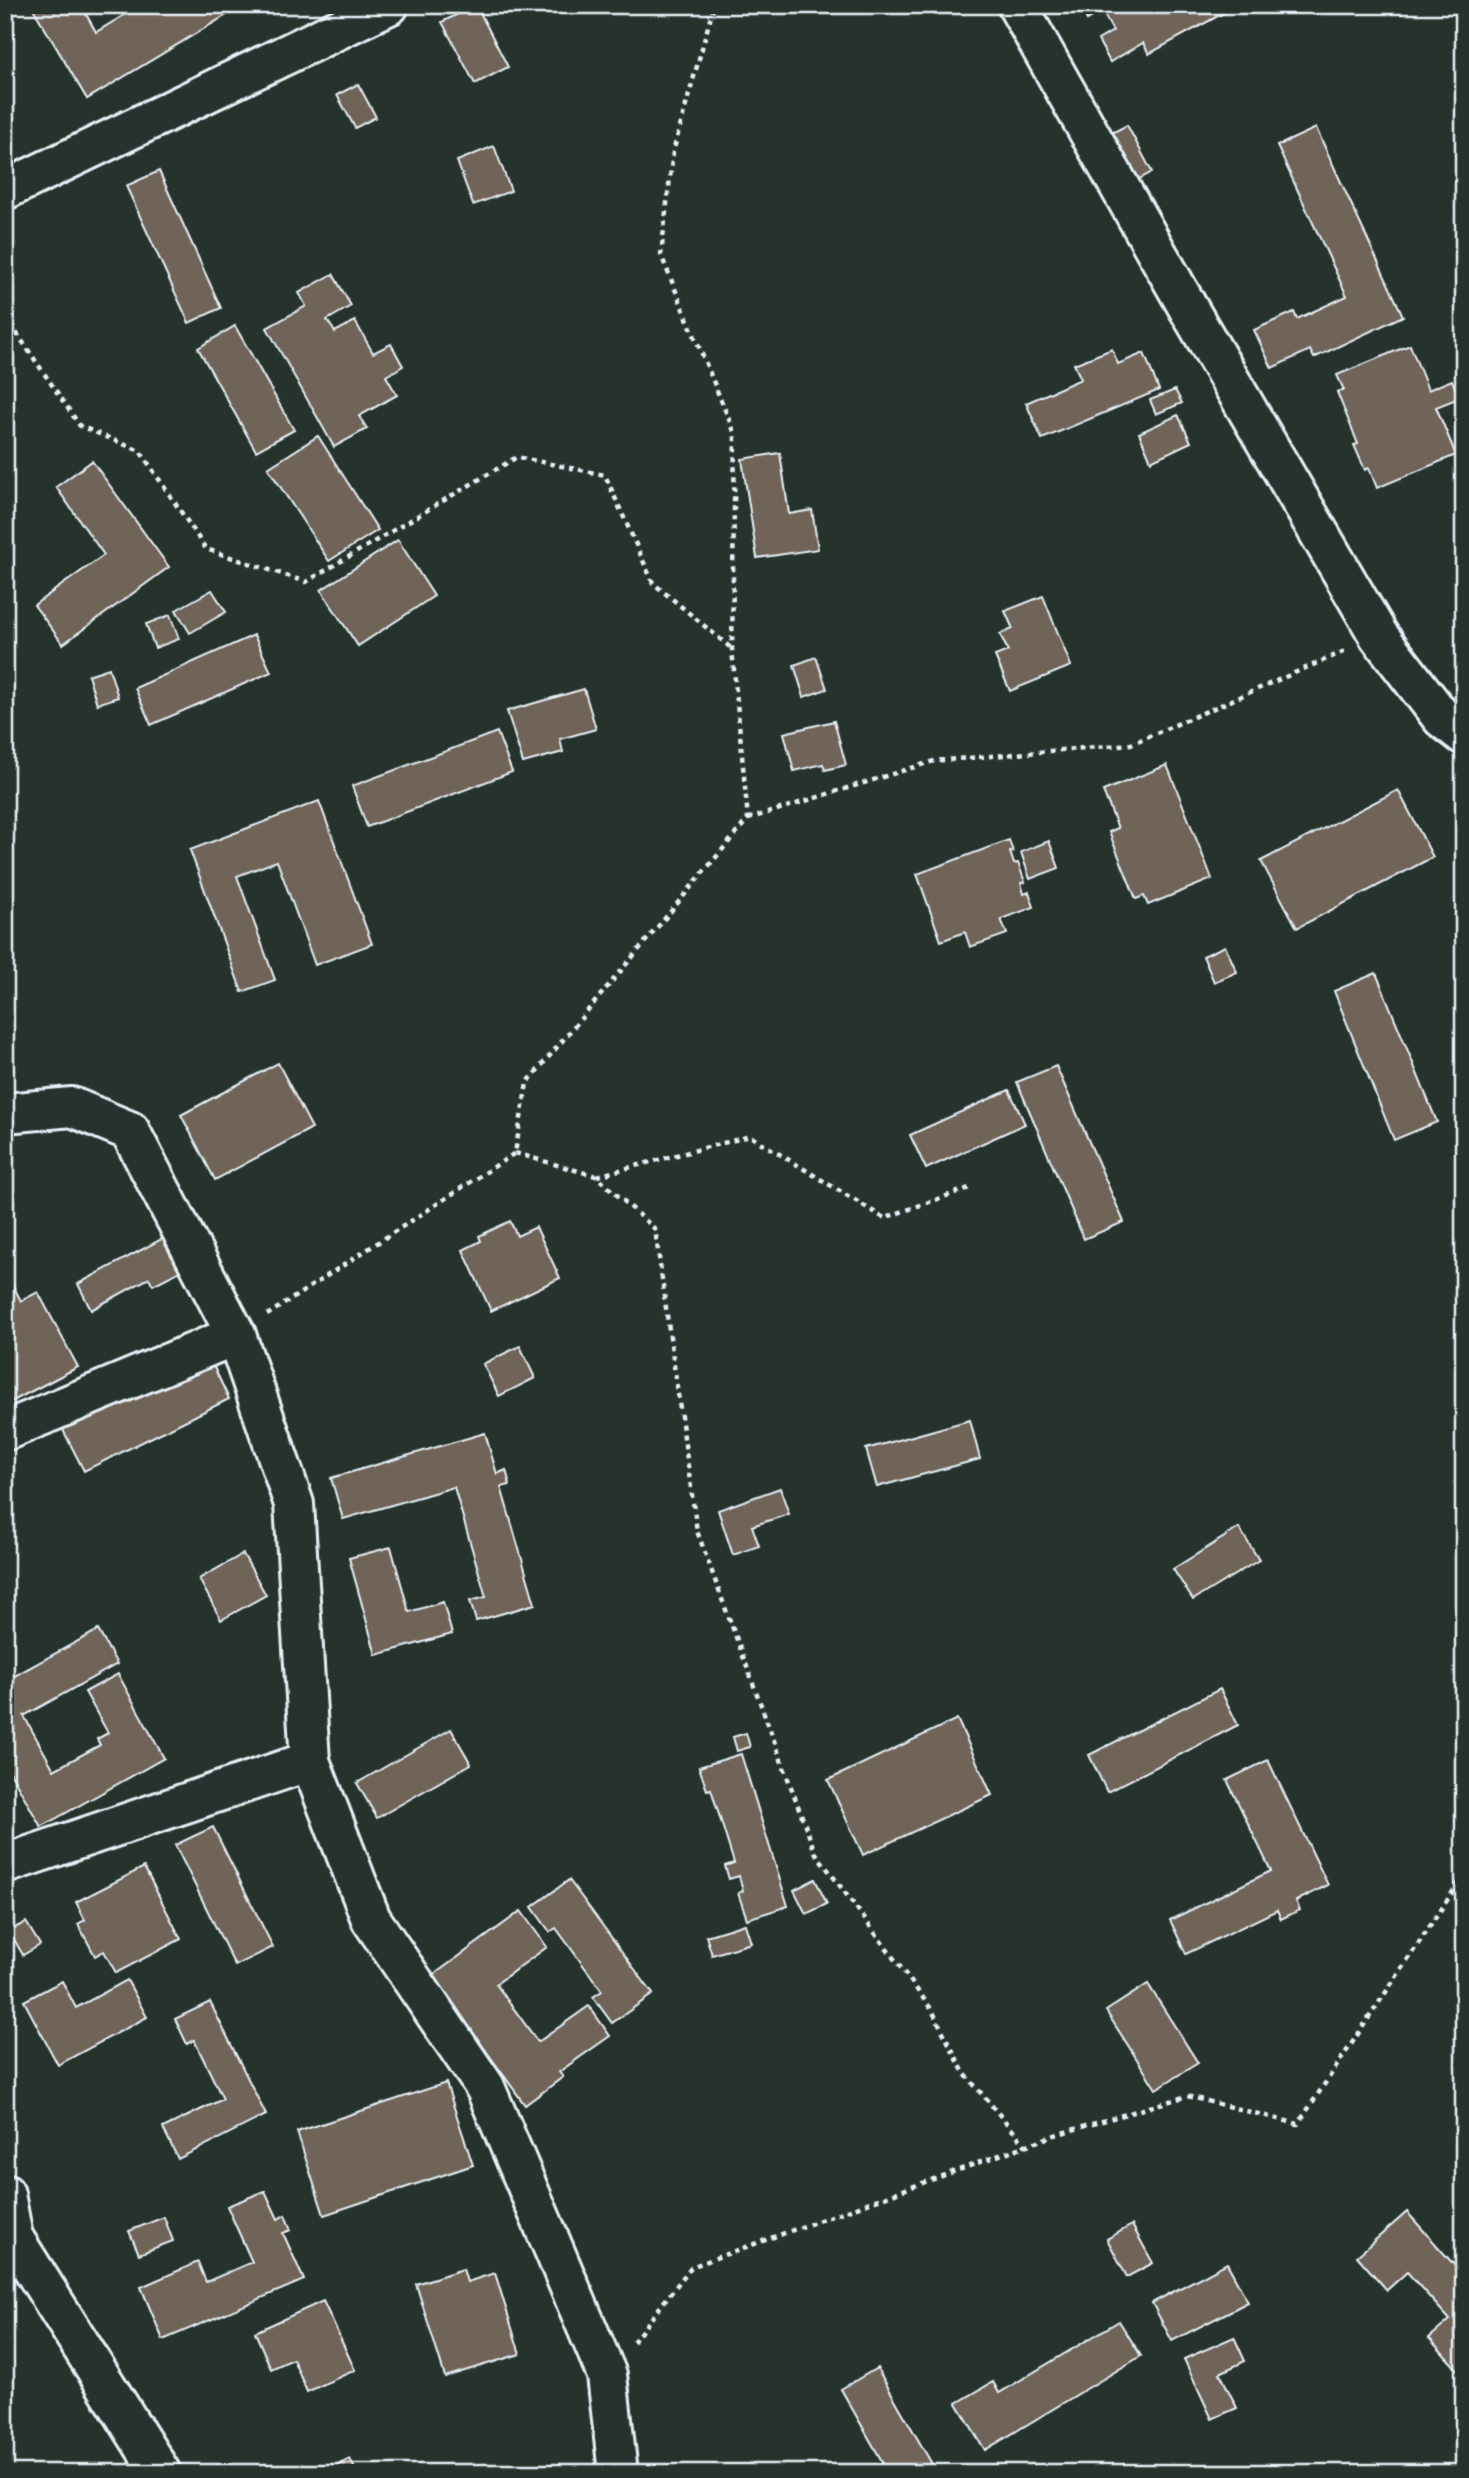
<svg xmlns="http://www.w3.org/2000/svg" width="1469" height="2478" font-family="'Balsamiq Sans',sans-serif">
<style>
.building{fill:#6f6459;stroke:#e8f1f8;stroke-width:2}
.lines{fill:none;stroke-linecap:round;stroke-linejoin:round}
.street-casing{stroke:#e8f1f8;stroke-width:44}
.path{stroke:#e8f1f8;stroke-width:4.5;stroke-dasharray:5 5;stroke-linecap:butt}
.street{stroke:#26332d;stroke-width:38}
</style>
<rect width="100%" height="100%" fill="#26332d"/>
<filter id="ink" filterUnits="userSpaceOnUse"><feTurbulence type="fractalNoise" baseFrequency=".0143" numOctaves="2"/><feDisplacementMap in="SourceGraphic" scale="14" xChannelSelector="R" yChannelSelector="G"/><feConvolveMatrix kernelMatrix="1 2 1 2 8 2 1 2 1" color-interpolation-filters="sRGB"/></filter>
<g filter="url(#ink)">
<!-- building -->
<g class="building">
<polygon points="31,5 81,5 96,32 141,5 230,5 233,11 87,99"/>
<polygon points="476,5 508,67 475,84 442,22"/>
<polygon points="1079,5 1238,5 1149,54 1143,43 1110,62 1098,40 1113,31 1102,11 1087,20"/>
<polygon points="358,84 376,117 355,128 337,95"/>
<polygon points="1127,125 1152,172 1134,182 1108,135"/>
<polygon points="1316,128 1403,316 1314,358 1310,350 1272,368 1254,330 1294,312 1297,319 1347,296 1277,146"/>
<polygon points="494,146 511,191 473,205 457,161"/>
<polygon points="159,171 221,308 189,323 126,186"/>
<polygon points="333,274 351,306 327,320 335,332 355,321 373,353 391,344 403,366 386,376 397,395 359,416 367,429 334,447 267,328 306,306 299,293"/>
<polygon points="235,326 294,430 256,451 198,348"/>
<polygon points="1410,345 1428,390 1452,380 1459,398 1436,407 1456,455 1377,488 1369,468 1365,470 1354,445 1358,444 1337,392 1344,390 1337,375"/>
<polygon points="1112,349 1118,364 1144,353 1159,390 1042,439 1026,403 1081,379 1074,364"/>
<polygon points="1175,390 1182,403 1156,414 1150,400"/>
<polygon points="1178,415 1191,442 1151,461 1139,433"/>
<polygon points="318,436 378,530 329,561 268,468"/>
<polygon points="780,453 789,514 812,510 818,549 757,558 742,459"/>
<polygon points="92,461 169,567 63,644 34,605 104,555 56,487"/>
<polygon points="398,540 434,596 358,646 321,590"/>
<polygon points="212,590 226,612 190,633 176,610"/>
<polygon points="1043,596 1071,666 1010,691 995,656 1008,651 1000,634 1013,629 1005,611"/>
<polygon points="170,615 179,639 155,648 146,624"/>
<polygon points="254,635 271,672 151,725 135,688"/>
<polygon points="816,657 827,689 804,697 794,665"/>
<polygon points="109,668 118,697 97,704 88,675"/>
<polygon points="584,689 596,729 560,739 563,752 523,763 507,711"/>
<polygon points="834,721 846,765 825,770 823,764 794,771 784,733"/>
<polygon points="497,732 512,772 367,827 352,786"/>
<polygon points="1167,765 1212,879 1148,905 1144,896 1136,899 1109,832 1118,828 1103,791"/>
<polygon points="1398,790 1433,857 1297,928 1261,861"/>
<polygon points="319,801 372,944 315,965 277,861 237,876 275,980 242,992 190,850"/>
<polygon points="1009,840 1013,852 1010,852 1014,864 1018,863 1025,882 1021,883 1024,894 1029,892 1034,907 1001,919 1007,934 970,947 965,932 941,941 917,874"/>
<polygon points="1049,841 1059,868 1030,879 1021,852"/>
<polygon points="1225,946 1237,972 1214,982 1203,956"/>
<polygon points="1376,973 1437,1122 1394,1140 1334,991"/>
<polygon points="278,1063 312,1128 215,1180 181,1115"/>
<polygon points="1056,1066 1124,1222 1084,1239 1017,1082"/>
<polygon points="1009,1090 1025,1124 926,1169 910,1135"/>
<polygon points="510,1221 517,1236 536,1227 560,1278 491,1311 463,1250 481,1241 479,1236"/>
<polygon points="167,1236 184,1269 153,1285 149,1278 91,1310 78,1284"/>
<polygon points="11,1282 21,1301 38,1292 78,1367 5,1405 5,1285"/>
<polygon points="520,1346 535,1378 499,1396 483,1364"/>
<polygon points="211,1361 229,1399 84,1471 60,1424"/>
<polygon points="970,1420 980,1459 877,1487 866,1449"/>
<polygon points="485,1433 497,1474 506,1470 510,1485 501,1487 535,1604 476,1621 470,1601 486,1597 454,1487 343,1519 331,1478"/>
<polygon points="780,1488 789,1514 752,1526 759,1546 733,1555 718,1510"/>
<polygon points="1239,1528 1259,1560 1193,1600 1173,1569"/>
<polygon points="391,1547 409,1612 443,1602 452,1634 376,1655 349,1558"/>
<polygon points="243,1554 266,1595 221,1620 199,1579"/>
<polygon points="98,1630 117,1664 24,1716 54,1770 100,1745 97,1739 108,1733 85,1692 118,1674 164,1758 41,1827 5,1763 5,1681"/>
<polygon points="1220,1689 1238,1725 1107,1792 1089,1755"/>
<polygon points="957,1719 992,1795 863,1855 828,1780"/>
<polygon points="451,1729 471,1764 377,1818 357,1783"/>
<polygon points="746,1733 750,1747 737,1751 733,1737"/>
<polygon points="741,1754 788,1906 747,1919 738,1893 743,1891 739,1876 729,1879 725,1866 734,1863 711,1789 707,1790 699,1767"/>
<polygon points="1268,1760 1328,1885 1296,1901 1300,1910 1281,1919 1277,1910 1186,1954 1170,1920 1271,1871 1227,1780"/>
<polygon points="213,1827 273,1947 235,1966 175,1845"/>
<polygon points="144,1867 181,1939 116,1973 104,1951 95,1956 78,1924 85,1920 76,1902"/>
<polygon points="815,1879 827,1904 806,1914 794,1890"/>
<polygon points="569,1880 653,1994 612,2023 593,1997 602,1991 556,1928 550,1932 532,1907"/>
<polygon points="521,1911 547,1947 496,1984 538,2042 589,2006 610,2036 559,2072 563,2077 525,2105 432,1976"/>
<polygon points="26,1922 40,1945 23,1955 9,1931"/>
<polygon points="745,1924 751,1943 712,1955 706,1936"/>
<polygon points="127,1980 147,2017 58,2065 24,2001 62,1981 76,2008"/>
<polygon points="1148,1984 1198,2063 1156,2089 1106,2011"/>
<polygon points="210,2002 266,2115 178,2159 163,2128 223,2099 194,2040 187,2044 175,2019"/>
<polygon points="446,2083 473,2165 324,2215 297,2132"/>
<polygon points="265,2191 278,2219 285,2215 291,2230 283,2233 304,2280 163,2340 141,2287 198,2262 206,2282 252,2262 227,2206"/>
<polygon points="1407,2212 1464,2276 1464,2365 1458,2370 1429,2338 1450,2320 1407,2272 1387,2290 1357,2256"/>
<polygon points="164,2217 173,2241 139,2254 129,2231"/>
<polygon points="1132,2225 1153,2263 1127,2277 1107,2239"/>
<polygon points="1227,2263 1248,2302 1172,2341 1152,2303"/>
<polygon points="463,2269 467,2282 495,2273 520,2354 445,2377 416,2284"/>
<polygon points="323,2301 355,2370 307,2392 293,2359 271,2369 255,2332"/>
<polygon points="1119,2321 1141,2356 985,2450 957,2403 993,2382 999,2393"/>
<polygon points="1234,2337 1245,2361 1220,2373 1237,2408 1212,2419 1184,2359"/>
<polygon points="877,2368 936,2471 933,2473 884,2473 880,2465 883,2463 841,2389"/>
<polygon points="350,2459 357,2473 321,2473"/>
</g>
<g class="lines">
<!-- street casing -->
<g class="street-casing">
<g id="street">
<polyline points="1017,5 1191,313 1379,636 1442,718 1464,735"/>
<polyline points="5,190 389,5"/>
<polyline points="5,1113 72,1107 130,1131 236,1335 294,1504 310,1761 371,1919 485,2087 607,2375 618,2473"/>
<polyline points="5,1431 236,1335"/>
<polyline points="5,1864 310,1761"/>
<polyline points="5,2194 13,2237 5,2259"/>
<polyline points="13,2237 161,2473"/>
</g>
</g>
<!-- path -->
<g class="path">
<polyline points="5,316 80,426 140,451 206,549 306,582 517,457 605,475 653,583 731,648"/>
<polyline points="748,819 934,761 1131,744 1345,651"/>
<polyline points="515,1153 596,1176 655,1229 697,1531 815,1852 932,2010 964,2073 1026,2146"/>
<polyline points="597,1176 750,1136 884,1218 972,1187"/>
<polyline points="267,1315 515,1153 527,1083 748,819 732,649 735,434 661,255 673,152 714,5"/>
<polyline points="633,2342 691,2267 1055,2135 1187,2096 1298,2124 1464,1875"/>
</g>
<!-- street -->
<use href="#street" class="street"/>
</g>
</g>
<!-- margin -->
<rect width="1469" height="2478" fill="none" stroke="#26332d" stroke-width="28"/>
<rect x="14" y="14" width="1441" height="2450" fill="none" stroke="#e8f1f8" stroke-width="2.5" filter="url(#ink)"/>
</svg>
